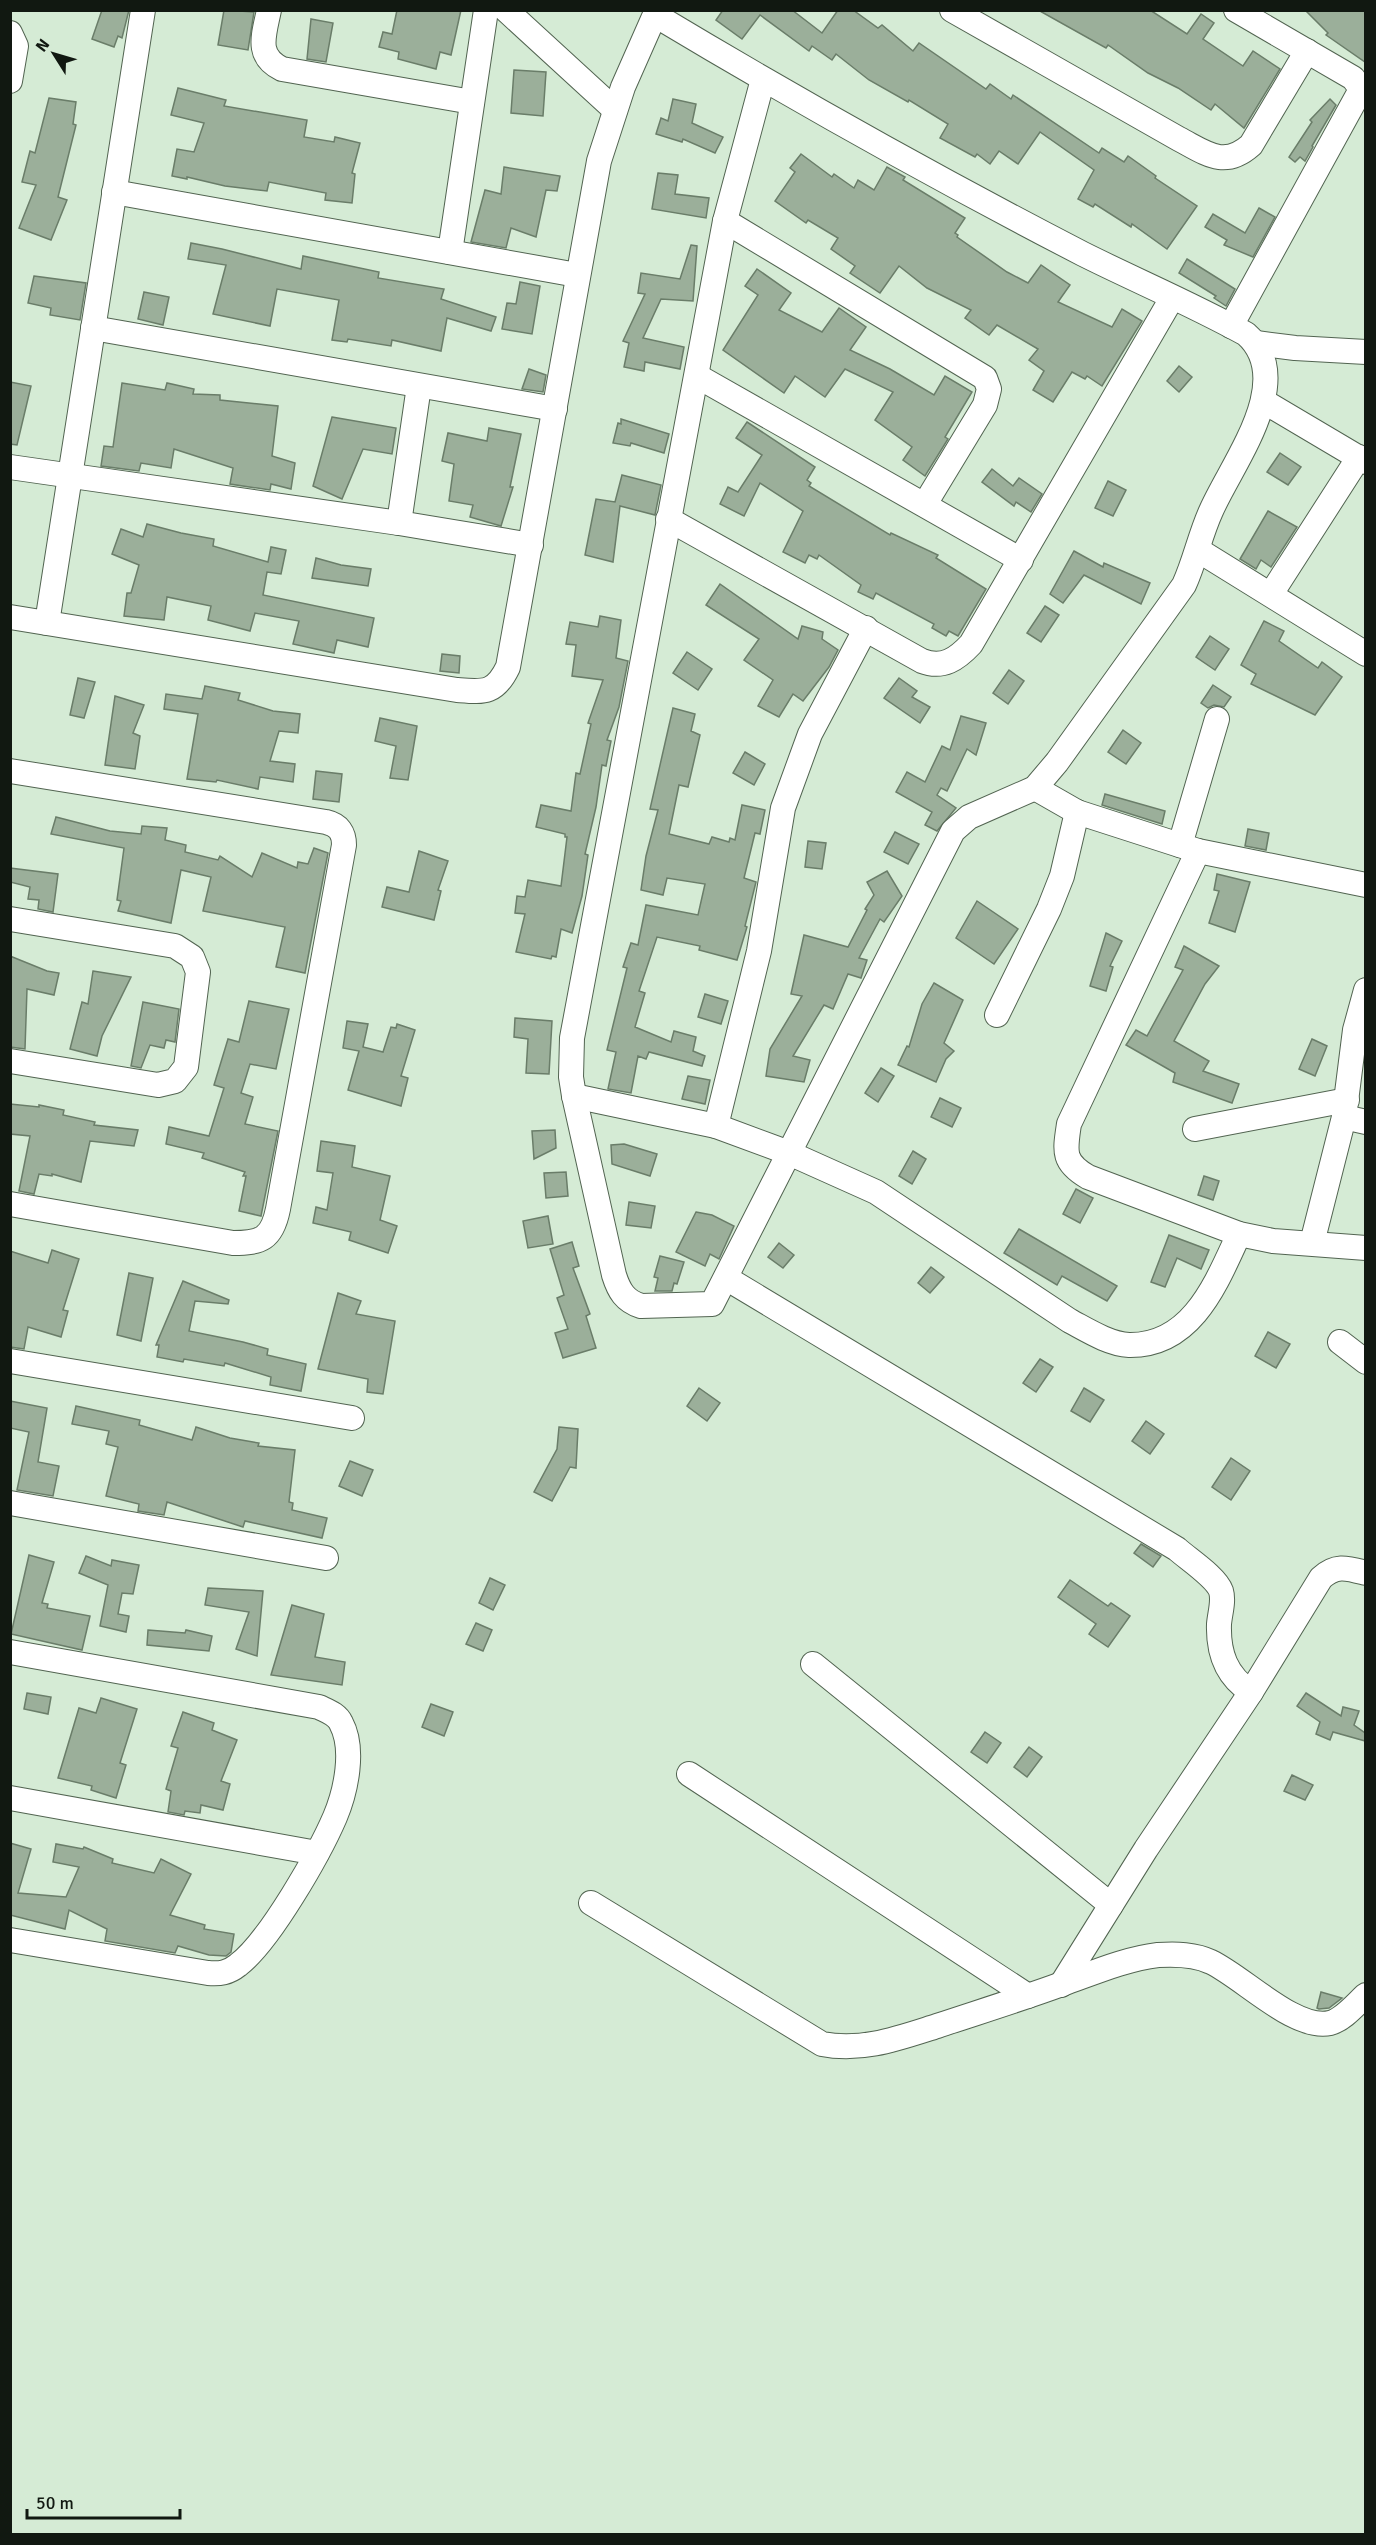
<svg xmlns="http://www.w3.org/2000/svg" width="1376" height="2545" font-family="Signika,sans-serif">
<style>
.building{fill:#9baf9a;stroke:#6a7d69;stroke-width:1.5}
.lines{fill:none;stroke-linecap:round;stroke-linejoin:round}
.street-casing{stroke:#526451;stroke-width:26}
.street{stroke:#fff;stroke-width:24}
</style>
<rect width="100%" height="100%" fill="#d5ebd5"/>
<!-- building -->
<g class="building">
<polygon points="102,10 129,10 122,38 118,36 114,47 92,39"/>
<polygon points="224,10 254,12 248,50 218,45"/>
<polygon points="397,10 461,10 451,55 440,52 436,69 398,59 399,52 379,47 383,32 392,34"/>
<polygon points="723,10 792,10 822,33 838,10 853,10 878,28 882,25 913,51 919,43 986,89 990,84 1011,99 1013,95 1099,153 1102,148 1124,162 1128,156 1156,176 1155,178 1197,206 1167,249 1132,224 1131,227 1095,204 1093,207 1078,199 1094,170 1040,132 1018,164 999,151 990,164 977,154 975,157 940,138 948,124 909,100 908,102 869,80 836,54 832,60 812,46 809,51 760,15 742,39 716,20"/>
<polygon points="1038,10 1150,10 1187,34 1201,14 1214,23 1203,39 1243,66 1253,51 1280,69 1244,128 1215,104 1211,110 1178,88 1148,73 1108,45 1106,48"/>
<polygon points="1305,10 1365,10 1365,62 1326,35 1328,33"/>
<polygon points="311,19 333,23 326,62 307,59"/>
<polygon points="514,70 546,72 543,116 511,113"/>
<polygon points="178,88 226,100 224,106 307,120 304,137 334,142 335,137 360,143 352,173 355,174 352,203 325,200 326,193 269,182 267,191 225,186 187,177 187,179 172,176 177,149 194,152 204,123 171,115"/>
<polygon points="49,98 76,102 73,124 76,125 58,197 67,200 51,240 19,228 36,185 22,182 30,151 35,153"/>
<polygon points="673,99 696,104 692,123 723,137 715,153 683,139 682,142 656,134 661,118 668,121"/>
<polygon points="1330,99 1336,105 1312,146 1313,147 1305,161 1300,157 1295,162 1289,157 1312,122 1310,120"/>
<polygon points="801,154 832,177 834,174 854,188 858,180 874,190 887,167 905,177 903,180 965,218 955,233 958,235 957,237 1007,272 1028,283 1041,265 1070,285 1058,302 1112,327 1122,309 1142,321 1102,386 1087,376 1085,379 1072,372 1053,402 1033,390 1044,371 1029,360 1038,349 997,325 989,335 965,318 971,310 927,288 899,266 880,293 850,273 855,266 831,249 838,238 808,220 806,223 775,201 795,172 790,168"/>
<polygon points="504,167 560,176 557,191 546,190 536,237 511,228 506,248 471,242 485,190 501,194"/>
<polygon points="658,173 678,175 675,194 709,198 706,218 652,209"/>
<polygon points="1259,208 1275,217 1253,257 1224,245 1227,240 1205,227 1213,214 1245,233"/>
<polygon points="191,243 222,249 301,269 303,256 379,272 378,278 444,289 441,299 496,317 491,331 447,318 441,351 392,340 391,346 348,339 347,342 332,340 339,300 277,289 270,326 213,314 226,265 188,259"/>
<polygon points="691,245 697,246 693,301 661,299 643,338 684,347 680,369 645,362 644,371 624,367 629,343 623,341 645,294 638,293 641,273 680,279"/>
<polygon points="1187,259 1235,289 1226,306 1214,298 1216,296 1179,273"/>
<polygon points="757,269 791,293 779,310 822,332 839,308 866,327 850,350 890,369 934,395 945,376 972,392 945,437 948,439 925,476 903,460 912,447 875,420 893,392 845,369 825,397 795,376 784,393 723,350 758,295 745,286"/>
<polygon points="34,276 86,283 80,320 50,315 51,308 28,303"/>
<polygon points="520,282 540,286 532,334 502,329 507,303 516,304"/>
<polygon points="144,292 169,297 163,325 138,319"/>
<polygon points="1179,366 1192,377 1179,392 1167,381"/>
<polygon points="529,369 546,375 543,392 522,389"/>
<polygon points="10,382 31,386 17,445 10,444"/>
<polygon points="122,383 165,390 167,383 194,389 193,394 220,395 220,400 278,406 272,456 295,463 291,489 271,484 270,490 230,484 233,468 174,449 171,468 141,463 139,471 101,466 104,446 113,447"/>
<polygon points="332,417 396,428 392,454 363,449 342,499 313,486"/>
<polygon points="621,419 669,434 664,453 631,443 630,446 613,443 618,423 621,424"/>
<polygon points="747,422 815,467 807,480 811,483 809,486 890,535 891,533 938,555 936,558 986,589 958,636 949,631 946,636 932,628 934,624 876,593 873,599 858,592 861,585 819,555 817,559 809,555 805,563 783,552 803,511 760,483 744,516 720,504 728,487 738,492 762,455 736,438"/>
<polygon points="489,428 521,434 510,487 513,487 501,526 470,517 473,505 449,501 454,464 442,461 448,433 487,441"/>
<polygon points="1280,453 1301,467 1288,485 1267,472"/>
<polygon points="992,469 1013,486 1019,478 1042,494 1031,512 1016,502 1014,506 982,482"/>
<polygon points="622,475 661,485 655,515 620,506 613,562 585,555 596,499 615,502"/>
<polygon points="1108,481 1126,490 1113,516 1095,508"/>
<polygon points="1268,511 1297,527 1271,567 1261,560 1256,569 1240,559"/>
<polygon points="147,524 181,533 214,539 213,546 268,562 271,547 286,550 281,574 267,572 263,595 374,618 368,647 337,640 334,653 293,644 299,621 255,613 250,631 208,620 211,606 167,597 164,620 124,616 127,593 131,593 139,565 112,554 121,529 143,537"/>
<polygon points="1074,551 1103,567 1104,563 1150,583 1141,604 1084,575 1063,603 1050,594"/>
<polygon points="316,558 341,565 371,569 368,586 312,578"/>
<polygon points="720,584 798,639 802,626 823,632 822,639 838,650 829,667 803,701 793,694 779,717 758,706 773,680 744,660 759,639 706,605"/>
<polygon points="1045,606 1059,615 1041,642 1027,633"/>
<polygon points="600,616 621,620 616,658 628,661 619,707 607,740 611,741 606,766 602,765 596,807 585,854 588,855 582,896 572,933 561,929 556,957 552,956 551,959 516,952 525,914 515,913 517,896 525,897 528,880 561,886 567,837 565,837 565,834 536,827 541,805 571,811 576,773 580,774 591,724 588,723 603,680 572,676 576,645 566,644 570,622 598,627"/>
<polygon points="1264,621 1284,631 1279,641 1318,668 1322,662 1342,677 1315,715 1251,684 1256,674 1241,665"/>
<polygon points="1210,636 1229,649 1215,670 1196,657"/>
<polygon points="687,652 712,669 698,690 673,673"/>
<polygon points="442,654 460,656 459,673 440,671"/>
<polygon points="1009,670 1024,681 1008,704 993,693"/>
<polygon points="78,678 95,682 84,718 70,715"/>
<polygon points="899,678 917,691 912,697 930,707 920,723 884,698"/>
<polygon points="1213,685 1231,697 1224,707 1214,705 1208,708 1201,703"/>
<polygon points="205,686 240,693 238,700 273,711 300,714 298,733 279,731 270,761 295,764 293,782 260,777 258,789 217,780 216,782 187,779 198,714 164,709 166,694 202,699"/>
<polygon points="115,696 144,705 133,733 140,736 135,769 105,765"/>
<polygon points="673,708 695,714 691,731 700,735 688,787 679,785 669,834 709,844 712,837 729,842 730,838 735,840 742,805 765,810 760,834 755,833 744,878 756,882 745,926 747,927 737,960 699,950 700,946 657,937 639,991 645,993 635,1027 671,1042 674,1031 696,1037 693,1051 705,1056 702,1066 649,1052 646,1059 638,1056 631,1093 608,1089 616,1052 607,1050 627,968 623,967 631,943 638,945 646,905 698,915 705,884 667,878 663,895 641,890 646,856 658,810 650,809"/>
<polygon points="961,716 986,723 976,755 967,749 947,791 941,788 937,795 956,808 937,831 925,825 932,812 896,792 907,772 925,782 942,746 950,750"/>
<polygon points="380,718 417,726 408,780 390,778 396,746 375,741"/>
<polygon points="1123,730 1141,743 1126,764 1108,752"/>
<polygon points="745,752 765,764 754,785 733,773"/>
<polygon points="316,771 342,774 339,802 313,799"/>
<polygon points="1105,794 1165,811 1162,824 1102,805"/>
<polygon points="56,817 110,831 141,834 142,826 167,828 165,840 186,845 185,852 218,860 220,856 252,877 262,853 297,868 298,862 308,864 314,848 328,853 305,973 276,967 285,927 203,911 211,877 181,870 171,923 118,911 121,901 117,900 124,848 51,834"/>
<polygon points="1248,829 1269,833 1266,850 1245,846"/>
<polygon points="895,832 919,844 908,864 884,852"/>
<polygon points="808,841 826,843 822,869 805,867"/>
<polygon points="419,851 448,861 438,890 441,891 434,920 382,907 387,887 409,892"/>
<polygon points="10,868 58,874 53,912 38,909 39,900 28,899 30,887 10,882"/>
<polygon points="887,871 902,896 884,922 880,919 859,958 867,960 861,978 848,974 833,1009 824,1005 793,1056 810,1060 804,1082 766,1076 770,1049 802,996 791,994 804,935 848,947 867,910 865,909 874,895 867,882"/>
<polygon points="1217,874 1250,882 1235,932 1209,923 1219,891 1214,890"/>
<polygon points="977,901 1018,929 994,964 956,938"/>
<polygon points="1106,933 1122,941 1110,966 1113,967 1106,991 1090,986"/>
<polygon points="1184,946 1219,966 1205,984 1174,1041 1209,1061 1203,1071 1239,1084 1232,1103 1173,1082 1175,1073 1126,1045 1136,1030 1147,1036 1183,970 1175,967"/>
<polygon points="10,956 47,971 59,973 54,995 27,989 25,1049 10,1047"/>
<polygon points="93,971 131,977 102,1036 97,1056 70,1049 82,1002 88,1004"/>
<polygon points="934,983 963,1000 944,1043 954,1051 946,1059 936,1082 898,1065 907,1046 909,1047 922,1004"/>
<polygon points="705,994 728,1001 721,1024 698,1017"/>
<polygon points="249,1001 289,1009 276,1069 250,1064 241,1093 253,1097 245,1124 278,1131 261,1216 239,1211 246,1176 243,1176 245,1172 202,1158 204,1153 166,1144 169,1127 209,1136 224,1088 214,1085 228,1039 239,1042"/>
<polygon points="143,1002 179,1009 175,1042 166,1040 164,1048 150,1045 141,1068 131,1066"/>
<polygon points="515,1018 552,1021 549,1074 526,1073 528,1039 514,1037"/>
<polygon points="347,1021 368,1024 363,1047 383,1052 391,1027 396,1028 397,1024 415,1030 401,1076 408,1078 401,1106 348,1090 359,1051 343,1048"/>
<polygon points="1312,1039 1327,1046 1315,1076 1299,1069"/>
<polygon points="881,1068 894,1076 878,1102 865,1093"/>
<polygon points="688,1076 710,1080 705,1104 682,1099"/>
<polygon points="940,1098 961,1108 952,1127 931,1117"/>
<polygon points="10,1104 39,1107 39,1105 64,1110 63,1115 95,1122 94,1125 138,1130 134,1146 90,1141 81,1182 52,1174 52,1176 39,1174 34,1194 19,1191 30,1136 10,1134"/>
<polygon points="555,1130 556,1148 534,1159 532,1131"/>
<polygon points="321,1141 355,1146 352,1167 390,1176 380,1220 397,1226 388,1253 349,1240 351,1232 313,1223 316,1207 327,1210 333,1173 317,1171"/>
<polygon points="624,1144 657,1154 650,1176 612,1164 611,1145"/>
<polygon points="913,1151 926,1159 912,1184 899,1176"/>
<polygon points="566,1172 568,1196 546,1198 544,1173"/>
<polygon points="1204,1176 1219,1181 1213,1200 1198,1195"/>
<polygon points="1076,1189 1093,1198 1080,1223 1063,1214"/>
<polygon points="629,1202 655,1206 651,1228 626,1225"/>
<polygon points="696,1212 712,1215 734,1226 719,1259 710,1254 705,1266 676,1252"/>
<polygon points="548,1216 553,1244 528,1248 523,1221"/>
<polygon points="1019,1229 1117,1286 1107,1301 1062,1276 1057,1285 1004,1253"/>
<polygon points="1169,1235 1209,1250 1201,1269 1177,1258 1165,1287 1151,1282"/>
<polygon points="572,1242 579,1266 573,1268 590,1314 586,1316 596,1348 563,1358 555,1333 568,1329 557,1298 564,1295 550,1249"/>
<polygon points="779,1243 794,1255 783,1268 768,1257"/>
<polygon points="52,1250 79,1259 63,1310 68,1311 61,1337 28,1327 24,1349 10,1347 10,1251 48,1263"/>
<polygon points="660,1256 684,1262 677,1284 674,1283 672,1291 655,1291 658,1278 654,1277"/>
<polygon points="931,1267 944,1277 930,1293 918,1283"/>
<polygon points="129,1273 153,1278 141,1341 117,1335"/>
<polygon points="183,1281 229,1300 228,1304 195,1301 189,1331 243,1342 268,1349 267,1355 306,1364 301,1391 270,1385 271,1377 225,1363 224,1366 184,1359 183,1362 157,1357 159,1345 156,1345"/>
<polygon points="338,1293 361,1301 356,1314 395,1321 383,1394 367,1392 368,1379 318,1369"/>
<polygon points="1268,1332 1290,1344 1276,1368 1255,1356"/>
<polygon points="1040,1359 1053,1367 1036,1392 1023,1383"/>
<polygon points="699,1388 720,1403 707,1421 687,1406"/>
<polygon points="1084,1388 1104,1400 1090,1422 1071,1411"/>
<polygon points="10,1401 47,1408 38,1462 59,1466 53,1496 17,1490 29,1432 10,1428"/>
<polygon points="76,1406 140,1420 139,1425 192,1440 196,1427 230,1438 259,1443 258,1446 295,1450 289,1502 293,1503 292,1510 327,1518 322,1538 245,1521 243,1527 167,1502 164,1515 138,1511 139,1504 106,1496 118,1447 106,1444 109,1431 72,1424"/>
<polygon points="1146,1421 1164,1434 1150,1454 1132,1441"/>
<polygon points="559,1427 578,1429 576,1468 570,1467 552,1501 534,1492 557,1449"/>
<polygon points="1231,1458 1250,1471 1231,1500 1212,1487"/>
<polygon points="350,1461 373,1470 362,1496 339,1486"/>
<polygon points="1141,1544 1161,1556 1153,1567 1134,1553"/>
<polygon points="29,1555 54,1562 42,1603 48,1604 47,1608 90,1616 82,1650 11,1634"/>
<polygon points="86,1556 111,1566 112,1560 139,1565 133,1594 122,1593 118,1614 129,1616 126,1632 100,1626 108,1585 79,1573"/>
<polygon points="490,1578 505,1585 493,1610 479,1603"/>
<polygon points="1070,1580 1108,1606 1111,1603 1130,1616 1108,1647 1089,1634 1096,1624 1058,1597"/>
<polygon points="208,1588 263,1591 257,1656 236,1649 249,1612 205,1605"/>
<polygon points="292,1605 324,1614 315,1657 345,1662 342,1685 271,1675"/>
<polygon points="476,1623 492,1630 483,1651 466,1644"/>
<polygon points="148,1630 185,1633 186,1630 212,1636 209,1651 147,1645"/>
<polygon points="27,1693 51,1697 48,1714 24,1709"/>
<polygon points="1306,1693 1341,1716 1343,1707 1359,1711 1354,1725 1365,1733 1365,1741 1333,1732 1330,1740 1316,1734 1320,1722 1297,1706"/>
<polygon points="101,1698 137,1709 120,1763 126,1765 116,1798 91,1790 92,1786 58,1778 79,1708 96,1713"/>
<polygon points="431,1704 453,1712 444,1736 422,1727"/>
<polygon points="183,1712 214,1723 212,1730 237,1740 221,1781 230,1784 223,1810 201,1805 200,1813 185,1811 184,1815 168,1812 171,1791 166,1789 178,1748 171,1746"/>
<polygon points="985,1732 1001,1743 987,1763 971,1752"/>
<polygon points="1029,1747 1042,1757 1027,1777 1014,1767"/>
<polygon points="1292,1775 1313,1785 1305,1800 1284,1791"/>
<polygon points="10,1843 31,1849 18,1893 66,1897 79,1867 53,1862 56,1844 83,1849 84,1847 113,1859 112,1863 154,1873 161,1859 191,1874 170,1915 205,1925 204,1929 234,1934 231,1952 226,1956 209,1955 178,1946 175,1953 105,1941 107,1929 69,1910 65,1929 10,1915"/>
<polygon points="1321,1992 1342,1998 1329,2008 1319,2009 1317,2008"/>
</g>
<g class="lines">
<!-- street casing -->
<g class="street-casing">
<g id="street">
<path d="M269 10C264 35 255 56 282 69L472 102"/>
<polyline points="506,10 615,110"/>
<path d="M952 10 1179 139C1206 153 1224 169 1251 145L1307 51"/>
<path d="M655 15C795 99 938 179 1083 254 1137 281 1194 305 1246 334 1298 380 1232 463 1211 511 1200 535 1195 561 1184 585L1057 762 1035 788 969 817 953 831 712 1304 641 1306C625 1301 619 1291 614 1275L574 1096 571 1077 572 1038 725 221 763 79"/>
<polyline points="10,33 16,46 10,81"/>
<polyline points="114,192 577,275"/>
<polyline points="725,221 985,378 989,389 985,405 925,504"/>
<polyline points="450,252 486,10"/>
<polyline points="1231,326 1359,93 1359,86 1353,78 1236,10"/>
<polyline points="93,328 555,409"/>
<polyline points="1256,343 1295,348 1366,352"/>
<polyline points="697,376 1021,560"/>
<polyline points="1263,401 1366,462"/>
<polyline points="10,467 399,523 531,545"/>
<path d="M668 519 922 661C943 669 957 659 971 644L1172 298"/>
<polyline points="399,523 419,386"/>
<polyline points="1198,550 1366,654"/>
<polyline points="1271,594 1359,457"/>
<path d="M10 617 457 690C484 692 495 694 508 667L599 161 623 87 657 10"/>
<polyline points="47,623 143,10"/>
<path d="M10 771 326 822C339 825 344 833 344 845L278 1209C272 1239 261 1243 233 1243L10 1204"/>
<polyline points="1035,788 1077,812 1198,851 1366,885"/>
<polyline points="1180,845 1217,719"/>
<path d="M1198 851 1069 1124C1065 1151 1062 1162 1088 1177L1239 1234 1273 1241 1366 1248"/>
<polyline points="10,919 175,946 192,957 198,972 186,1067 175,1081 158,1085 10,1061"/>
<polyline points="997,1015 1049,909 1062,876 1077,812"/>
<polyline points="574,1096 716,1126 759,951 783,808 810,734 866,628"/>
<polyline points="1344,1117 1366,1122"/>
<path d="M716 1126 789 1153 876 1192 1070 1321C1087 1330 1109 1344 1129 1345 1193 1346 1217 1281 1239 1234"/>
<polyline points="1195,1129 1347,1100"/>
<polyline points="1312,1243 1344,1117 1355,1030 1366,990"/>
<path d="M726 1278 1177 1549C1188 1559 1216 1577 1221 1591 1224 1601 1220 1613 1219 1624 1218 1653 1226 1676 1251 1692"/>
<polyline points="1340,1342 1366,1362"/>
<polyline points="10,1361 352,1418"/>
<polyline points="10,1503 326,1558"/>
<path d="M10 1652 319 1707C327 1711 337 1714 341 1723 355 1749 346 1791 335 1817 319 1854 269 1942 238 1965 228 1973 220 1974 208 1973L10 1940"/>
<polyline points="813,1664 1111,1905"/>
<polyline points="689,1774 1028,1996"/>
<polyline points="10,1798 317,1853"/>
<path d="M591 1903 822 2044C862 2052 899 2038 937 2026 979 2012 1021 1999 1062 1984 1093 1973 1125 1959 1158 1955 1176 1954 1195 1954 1211 1962 1243 1977 1295 2031 1330 2023 1343 2020 1356 2004 1366 1995"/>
<path d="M1061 1985 1146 1849 1251 1692 1321 1578C1336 1564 1347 1568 1366 1573"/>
</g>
</g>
<!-- street -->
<use href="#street" class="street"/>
</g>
<!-- border -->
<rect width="1376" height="2545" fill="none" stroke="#111811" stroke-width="24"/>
<!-- north arrow -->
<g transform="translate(54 54) rotate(307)" stroke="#d5ebd5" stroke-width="4.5" paint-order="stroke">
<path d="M0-4.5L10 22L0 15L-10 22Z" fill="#111811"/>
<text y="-9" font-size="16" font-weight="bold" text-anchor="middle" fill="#111811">N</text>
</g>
<!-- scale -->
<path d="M27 2509v9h153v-9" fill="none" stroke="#111811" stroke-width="3"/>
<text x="36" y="2509" font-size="18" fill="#111811" stroke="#d5ebd5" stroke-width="4.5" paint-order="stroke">50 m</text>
</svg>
